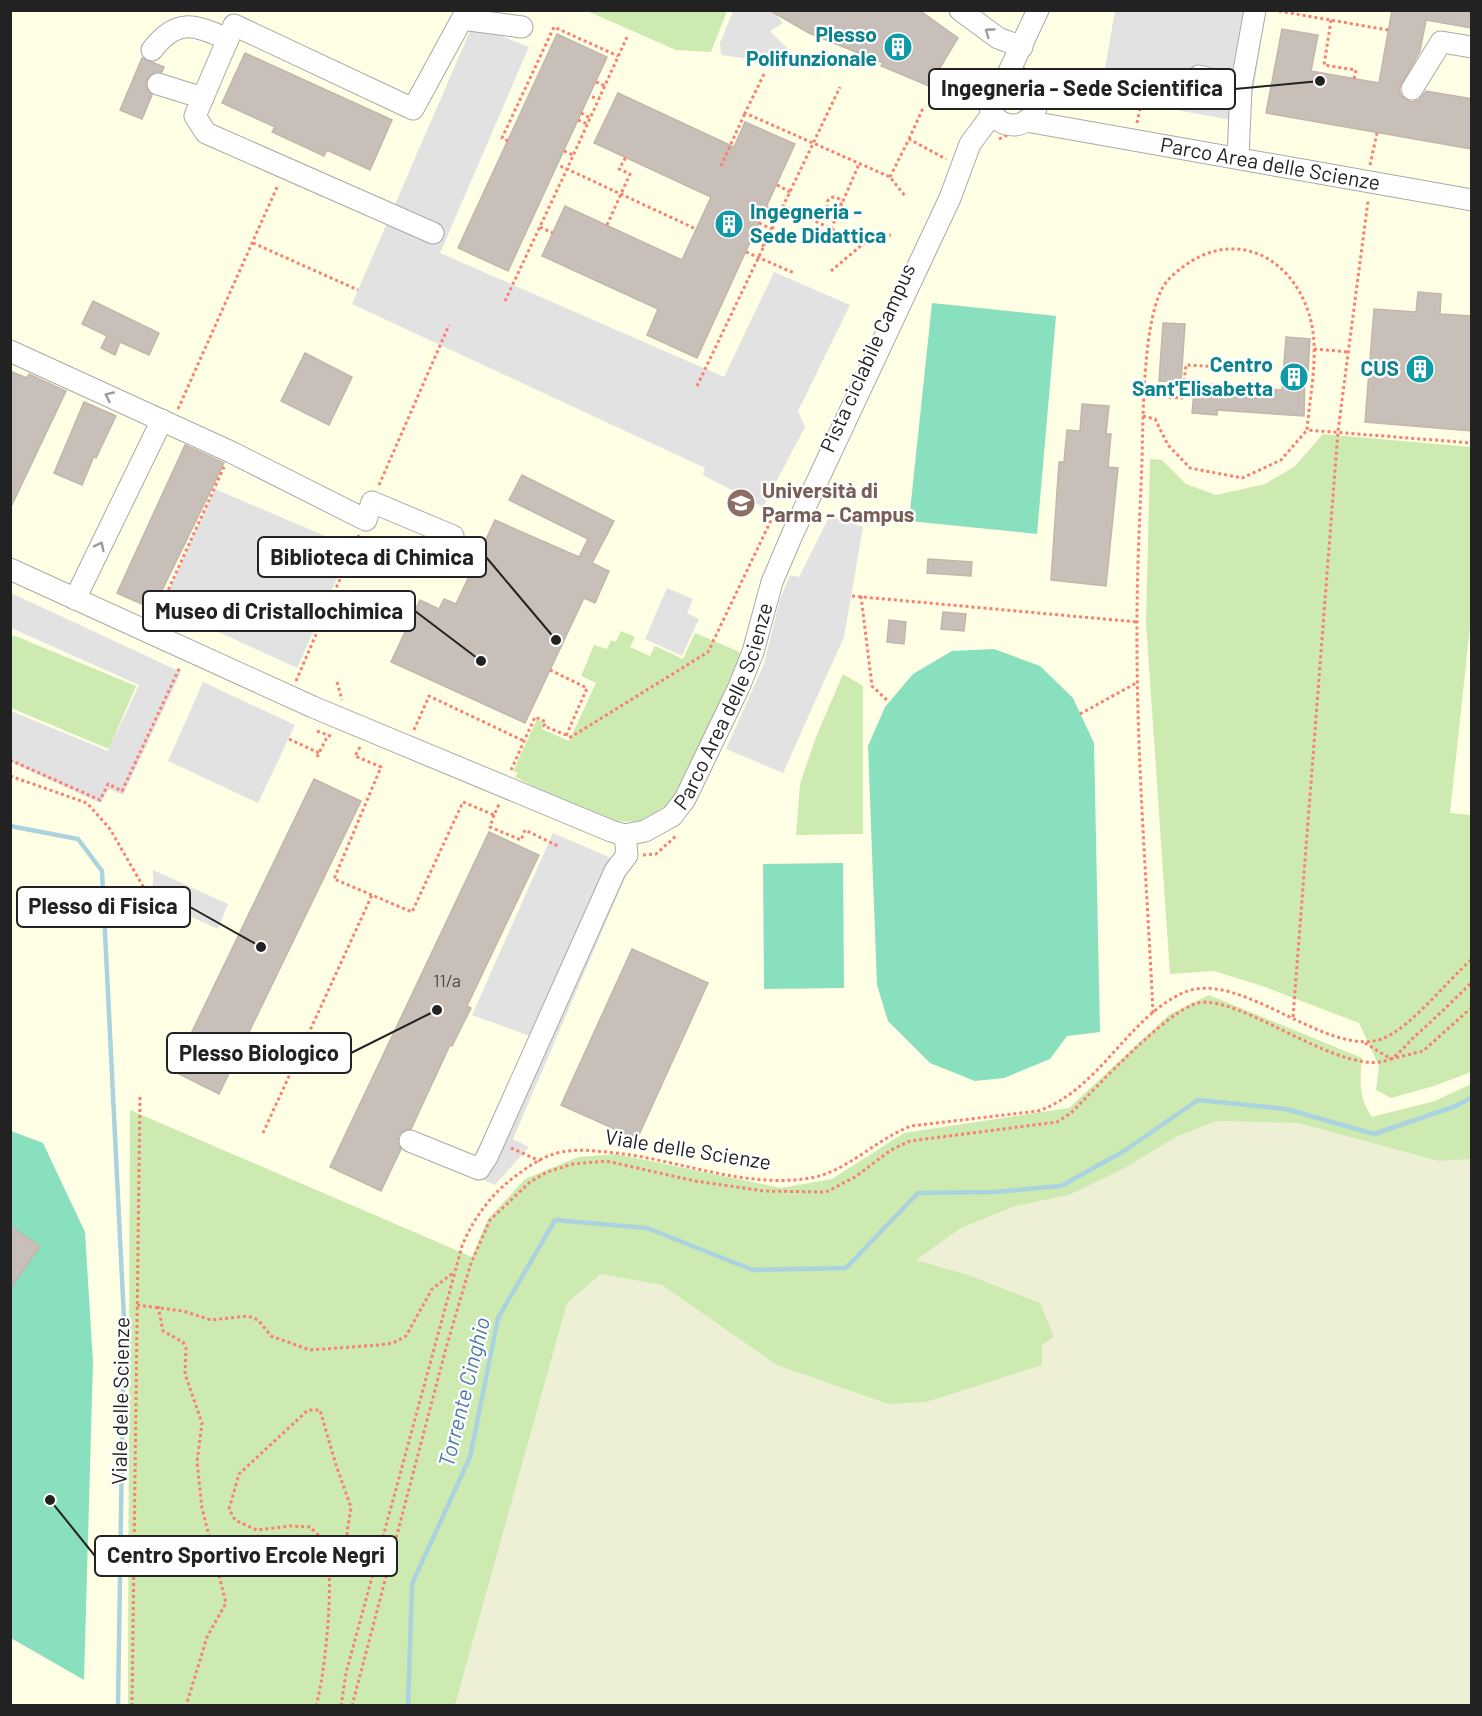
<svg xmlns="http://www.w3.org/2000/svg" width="1482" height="1716" font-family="Barlow,sans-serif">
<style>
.education{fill:#ffffe5}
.farmland{fill:#eef0d5}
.grass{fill:#cdebb0}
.pitch{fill:#88e0be}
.parking{fill:#e2e2e2}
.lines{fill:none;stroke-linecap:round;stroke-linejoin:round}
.stream{stroke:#aad3df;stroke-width:4.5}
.building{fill:#c7bfb8;stroke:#c4b6ab;stroke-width:1.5}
.minor-casing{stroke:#a9a9a9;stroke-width:23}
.path{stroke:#fa8072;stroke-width:3;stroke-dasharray:3 3;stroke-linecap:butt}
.minor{stroke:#fff;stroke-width:21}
.oneway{stroke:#9c9c9c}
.labels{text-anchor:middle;stroke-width:4.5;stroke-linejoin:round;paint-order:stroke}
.number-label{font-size:18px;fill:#4b4948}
.culture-label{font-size:21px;font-weight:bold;fill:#0d838f;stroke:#fff;text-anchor:end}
.street-label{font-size:21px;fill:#222;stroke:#fff}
.education-label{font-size:21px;font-weight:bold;fill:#785e54;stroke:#fff;text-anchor:start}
.water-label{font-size:22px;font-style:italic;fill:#4a7aab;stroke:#fff}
.leader{fill:none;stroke:#222;stroke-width:2}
.callout-dot{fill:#222;stroke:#fff;stroke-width:2}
.callout{fill:#fff;stroke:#222;stroke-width:2}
.callout-label{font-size:22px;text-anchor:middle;font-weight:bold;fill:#222}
</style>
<rect width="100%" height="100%" fill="#f2efe9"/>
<!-- education -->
<polygon class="education" points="11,11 1471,11 1471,1084 1435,1101 1372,1117 1363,1104 1359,1087 1362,1058 1325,1044 1170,1014 1069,1108 904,1133 832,1179 781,1188 616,1154 488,1219 472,1257 130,1110 128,1705 11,1705 10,1638 83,1679 43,1143 10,1131"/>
<!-- farmland -->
<polygon class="farmland" points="1216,1121 1298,1123 1439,1161 1471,1159 1471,1705 455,1706 567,1303 601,1274 662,1285 777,1365 888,1404 1040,1303 968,1275 915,1260 961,1228 1015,1206 1069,1195 1123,1169 1176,1137"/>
<!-- grass -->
<g class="grass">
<polygon points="587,11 727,11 711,52 676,50"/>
<polygon points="1323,434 1471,447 1471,618 1450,813 1471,815 1471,1072 1434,1086 1391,1098 1376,1090 1379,1066 1359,1023 1265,987 1214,971 1170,974 1146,622 1150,459 1162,460 1186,484 1216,495 1265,484 1294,467"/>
<path d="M621 631 635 637 630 647 650 656 655 646 683 659 695 633 742 653 683 785C679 791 676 801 671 806 627 847 559 798 515 777L518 773 513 771 537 719 543 722 542 729 569 741 596 683 581 676 594 645 607 649 611 640 616 642Z"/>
<polygon points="13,635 136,686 109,749 11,708 10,641"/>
<polygon points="843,674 863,686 863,834 796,835 800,784 816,737"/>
<path d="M1209 995 1362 1058C1360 1081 1358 1097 1372 1117L1435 1101 1471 1084V1159L1439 1161 1298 1123 1216 1121 1176 1137 1123 1169 1069 1195 1015 1206 961 1228 916 1260 968 1275 1040 1303 1054 1337 1042 1345V1365L926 1402 888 1404 777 1365 662 1285 601 1274 567 1303 455 1705H128L130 1110 472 1257 488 1219 525 1179 578 1157 616 1154 781 1188 832 1179 904 1133 1069 1108 1170 1014Z"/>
</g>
<!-- pitch -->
<g class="pitch">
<polygon points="932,303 1056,316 1037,534 909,521"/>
<polygon points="994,649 1040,666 1073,698 1094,743 1100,1032 1067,1036 1050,1059 1004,1078 975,1081 930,1063 888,1021 877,985 868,746 885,707 913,674 952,651"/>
<polygon points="843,863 844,988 764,989 763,864"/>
<polygon points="11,1131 43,1143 85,1232 93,1362 84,1680 11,1638"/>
</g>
<!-- parking -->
<g class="parking">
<polygon points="733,11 780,11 777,16 783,23 770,31 787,48 788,57 783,64 721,55 720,43"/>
<polygon points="1115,11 1266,11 1248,123 1100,96"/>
<polygon points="473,24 529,47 440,253 724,377 774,272 850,305 798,411 805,427 763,507 703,475 705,468 352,304"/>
<polygon points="215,489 351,547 297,668 162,606"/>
<polygon points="830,515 863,527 844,637 783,773 726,749 764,664 780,599 790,575 799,577"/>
<polygon points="667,588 693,599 687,613 699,619 682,656 645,639"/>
<polygon points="11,593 181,672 123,795 109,789 100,803 11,762 11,711 108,751 139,685 11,628"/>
<polygon points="203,682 295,725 258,803 168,761"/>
<polygon points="553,833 630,866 513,1139 529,1147 495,1185 413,1150 473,1159 530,1036 472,1015"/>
<polygon points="153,870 228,904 218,929 153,900"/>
</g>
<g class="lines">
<!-- stream -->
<g class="stream">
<polyline points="10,826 78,839 102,871 124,1319 118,1706"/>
<polyline points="408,1706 412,1584 470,1457 498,1318 555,1220 647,1228 753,1270 846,1268 918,1193 995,1192 1061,1186 1124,1151 1198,1100 1286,1109 1374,1134 1456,1106 1472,1097"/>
</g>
</g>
<!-- building -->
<g class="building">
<polygon points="769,10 919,10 958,38 929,86 881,66 883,63 809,33"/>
<polygon points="1392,10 1472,10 1472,28 1426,20 1420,51 1399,89 1401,96 1411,102 1419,100 1426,91 1472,99 1472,149 1266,113 1282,29 1318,35 1311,71 1379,83"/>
<polygon points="557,34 607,57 508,271 458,248"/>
<polygon points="245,53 392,120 370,170 327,150 324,156 272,132 275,127 222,103"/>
<polygon points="142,58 164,67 162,72 155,72 146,80 146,87 152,95 142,119 120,110"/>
<polygon points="618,93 734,147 745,122 795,144 697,358 647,335 658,309 542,256 565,206 682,260 711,197 594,143"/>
<polygon points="1418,292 1441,294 1440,314 1472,316 1472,431 1365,422 1374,309 1416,312"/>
<polygon points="93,301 159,333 149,355 120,342 115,355 101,348 107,336 82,324"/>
<polygon points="1163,323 1185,324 1181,382 1159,381"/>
<polygon points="1286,337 1310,339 1308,371 1305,371 1304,416 1217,410 1217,415 1192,413 1195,383 1282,390"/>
<polygon points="305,353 352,377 329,425 281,401"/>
<polygon points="10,371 27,378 29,374 66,391 10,509"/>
<polygon points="84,402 116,416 96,458 94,456 82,485 54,473"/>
<polygon points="1082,404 1109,406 1106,434 1111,434 1108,467 1118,468 1106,586 1051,580 1059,462 1064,462 1067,430 1080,431"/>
<polygon points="185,445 224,463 153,609 117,593"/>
<polygon points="522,475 614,521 592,563 609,571 595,603 584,598 525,723 391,662 420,600 439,609 444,599 456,604 495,520 579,557 588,539 509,500"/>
<polygon points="928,559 972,562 971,576 927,573"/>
<polygon points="943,612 966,614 964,631 941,629"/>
<polygon points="889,620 906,622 904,644 887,642"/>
<polygon points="314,779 361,801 219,1094 173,1071"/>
<polygon points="489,832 539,855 467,1006 471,1008 452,1046 450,1045 411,1129 403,1131 398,1136 401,1149 381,1191 330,1167"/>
<polygon points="632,949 708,983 637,1139 561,1105"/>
<polygon points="10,1226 40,1246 10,1289"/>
</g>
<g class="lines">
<!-- minor casing -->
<g class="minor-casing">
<g id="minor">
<polyline points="960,10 998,38 1022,47"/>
<path d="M152 50C177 17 194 25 228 39"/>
<polyline points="1199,76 1241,87"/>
<circle cx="1013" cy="101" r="24"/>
<polyline points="1006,78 1038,10"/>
<polyline points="158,84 203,98"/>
<polyline points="1412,89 1441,42 1472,47"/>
<path id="s1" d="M1026 121 1472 200"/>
<polyline points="1238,158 1241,87 1255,10"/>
<polyline points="433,233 206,133 195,116 234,25 413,109 462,19 522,27"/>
<polyline points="10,351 231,452 366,520 372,502 453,536"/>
<path id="s2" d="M10 569 313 707 611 831 625 835 645 831 672 816 685 799 739 687 753 652 772 582 792 535 950 198 970 144 993 113"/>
<polyline points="75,599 162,420"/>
<polyline points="410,1141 479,1169 487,1157 615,871 627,855 625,835"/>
</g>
</g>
<!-- path -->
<g class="path">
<polyline points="1273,10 1388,30"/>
<polyline points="1331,20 1324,65 1356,70 1354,79"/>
<polyline points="627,37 567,169 696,229"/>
<polyline points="764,74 745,113 890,177 905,196"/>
<polyline points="596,82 605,86"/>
<polyline points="592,97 600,98"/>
<polyline points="581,113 590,118"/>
<polyline points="578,120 587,124"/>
<polyline points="1137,123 1145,86"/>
<polyline points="909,139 924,106"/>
<polyline points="999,139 1012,133"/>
<polyline points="508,141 502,138 554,27 618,56"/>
<polyline points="564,151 573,155"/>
<polyline points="1370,165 1377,133"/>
<polyline points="721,166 745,113"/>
<polyline points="890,177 909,139 946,159"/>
<polyline points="777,185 790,192"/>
<circle cx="834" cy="204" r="7"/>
<polyline points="783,206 853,239 891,235"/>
<polyline points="767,207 780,213"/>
<polyline points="759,223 772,229"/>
<polyline points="607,225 630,174 619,169 626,157"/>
<polyline points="540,227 553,233"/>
<polyline points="831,229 859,164"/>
<polyline points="751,240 764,246"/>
<polyline points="253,243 358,290"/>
<polyline points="746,252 794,273"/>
<polyline points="831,271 870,238"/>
<polyline points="505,301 567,169 558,165"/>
<polyline points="1314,349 1348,352"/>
<polyline points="697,386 840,87"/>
<polyline points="1145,395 1182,398 1186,365 1224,367"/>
<polyline points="178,409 278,185"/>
<polyline points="1143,416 1155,419 1168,445 1190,468 1242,478 1281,460 1307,430"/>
<polyline points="379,485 449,325"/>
<polyline points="852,596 1137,622"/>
<polyline points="861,596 872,686 889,702"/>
<polyline points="156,617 224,467"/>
<polyline points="550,670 587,688 566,736"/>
<polyline points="296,681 359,535"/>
<polyline points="337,682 342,700"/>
<polyline points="1080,714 1138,682"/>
<polyline points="414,730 429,696 524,741"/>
<polyline points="317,731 333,737"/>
<polyline points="289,739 319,753"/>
<polyline points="360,747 355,756 381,767 334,879 412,912 463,802 494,815 500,802"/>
<polyline points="317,757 328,735"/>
<polyline points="10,760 100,800 108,784 122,791 180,667"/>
<polyline points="511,770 535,717 546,722 544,726 571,737 708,652 774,514 782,518"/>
<polyline points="10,776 87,803 110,829 144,888"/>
<polyline points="494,815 490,827 521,840 525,830 558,846"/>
<polyline points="643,855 656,854 677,835"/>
<path d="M1153 1013C1147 883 1136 752 1137 622 1137 569 1140 515 1142 461 1143 419 1143 327 1161 291 1166 279 1179 269 1190 262 1239 231 1290 258 1308 311 1321 347 1310 392 1307 430L1472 443"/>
<polyline points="1293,1017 1338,431 1368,201"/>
<polyline points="1365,1043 1391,1059 1423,1051 1472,1007"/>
<polyline points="263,1133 372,895"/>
<polyline points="511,1148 540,1161"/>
<polyline points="137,1305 183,1311 211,1320 248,1316 258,1320 271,1336 310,1350 379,1345 393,1343 406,1336 432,1289 453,1273"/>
<polyline points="158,1306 163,1331 183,1342 186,1348 185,1374 202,1423 197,1462 202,1508 226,1603 207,1637 186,1706"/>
<polyline points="132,1706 140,1097"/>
<path d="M316 1706C325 1676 337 1566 323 1540 320 1536 314 1531 310 1527L290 1526 257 1530 235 1520 229 1509 239 1474 308 1410H320L336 1465 351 1507 347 1533 354 1561 375 1566"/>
<path d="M341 1706 346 1673 462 1246C474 1217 492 1193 517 1175 529 1166 542 1157 557 1153 577 1148 596 1151 616 1153 679 1160 746 1189 810 1178 847 1172 876 1139 911 1126L1038 1111C1100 1090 1128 1016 1185 992 1242 969 1330 1061 1384 1038 1411 1027 1448 980 1472 959"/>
<path d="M352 1706 446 1348 471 1263 490 1220 530 1182 547 1172 573 1164 606 1161 695 1181 764 1191 826 1192 855 1177 891 1150 910 1141 1057 1122 1071 1113C1097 1087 1166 1011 1198 1003 1241 993 1348 1083 1392 1058 1399 1054 1406 1045 1412 1039 1432 1021 1452 1002 1472 982"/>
</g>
<!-- minor -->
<use href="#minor" class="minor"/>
</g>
<!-- one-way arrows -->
<defs><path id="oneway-chevron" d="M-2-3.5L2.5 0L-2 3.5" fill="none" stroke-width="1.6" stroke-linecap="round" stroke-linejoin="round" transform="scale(1.5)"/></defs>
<g class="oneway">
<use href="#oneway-chevron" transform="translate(989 32) rotate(-144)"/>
<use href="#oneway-chevron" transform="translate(109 396) rotate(-155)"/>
<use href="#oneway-chevron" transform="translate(100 546) rotate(-64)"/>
</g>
<!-- icons -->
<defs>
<g id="building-disc" transform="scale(1.5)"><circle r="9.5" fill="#0f9aa8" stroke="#fff"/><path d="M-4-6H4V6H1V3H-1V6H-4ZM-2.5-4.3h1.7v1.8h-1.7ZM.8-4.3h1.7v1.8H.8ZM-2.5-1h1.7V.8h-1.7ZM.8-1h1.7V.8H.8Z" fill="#fff"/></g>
<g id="university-disc" transform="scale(1.5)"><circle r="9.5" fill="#8d6e63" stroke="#fff"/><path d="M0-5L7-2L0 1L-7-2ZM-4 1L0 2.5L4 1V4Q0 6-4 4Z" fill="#fff"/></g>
</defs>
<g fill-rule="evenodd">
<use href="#building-disc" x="898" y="47"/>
<use href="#building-disc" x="729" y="224"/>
<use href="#building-disc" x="1420" y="369"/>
<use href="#building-disc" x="1294" y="377"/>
<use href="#university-disc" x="741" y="503"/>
</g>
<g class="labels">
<!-- number labels -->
<g class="number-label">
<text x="447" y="987">11/a</text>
</g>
<!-- culture labels -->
<g class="culture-label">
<text x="877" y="42">Plesso<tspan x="877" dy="24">Polifunzionale</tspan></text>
<text x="750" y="219" text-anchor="start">Ingegneria -<tspan x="750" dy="24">Sede Didattica</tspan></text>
<text x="1273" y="372">Centro<tspan x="1273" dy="24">Sant'Elisabetta</tspan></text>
<text x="1399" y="376">CUS</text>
</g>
<!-- street labels -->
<g class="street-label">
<text dy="7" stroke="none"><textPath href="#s1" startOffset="248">Parco Area delle Scienze</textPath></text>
<text transform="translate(868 358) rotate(-66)" y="7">Pista ciclabile Campus</text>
<text dy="7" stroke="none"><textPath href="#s2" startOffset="844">Parco Area delle Scienze</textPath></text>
<text transform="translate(688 1150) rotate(9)" y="7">Viale delle Scienze</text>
<text transform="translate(121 1401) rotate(-89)" y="7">Viale delle Scienze</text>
</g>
<!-- education labels -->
<g class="education-label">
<text x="762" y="498">Università di<tspan x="762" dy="24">Parma - Campus</tspan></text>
</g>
<!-- water labels -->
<g class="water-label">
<text transform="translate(464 1392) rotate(-76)" y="8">Torrente Cinghio</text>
</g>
</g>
<!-- callouts -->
<path class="leader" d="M1320 81L1235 89M556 640L486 557M481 661L415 611M261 947L190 907M437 1010L351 1053M50 1500L95 1556"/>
<g class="callout-dot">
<circle cx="1320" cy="81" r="6"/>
<circle cx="556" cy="640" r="6"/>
<circle cx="481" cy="661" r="6"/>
<circle cx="261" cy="947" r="6"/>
<circle cx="437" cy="1010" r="6"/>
<circle cx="50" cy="1500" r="6"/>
</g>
<g class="callout">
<rect x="929" y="69" width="306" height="40" rx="6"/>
<rect x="258" y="537" width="228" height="40" rx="6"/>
<rect x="143" y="591" width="272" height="40" rx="6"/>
<rect x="17" y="887" width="173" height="40" rx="6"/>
<rect x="167" y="1033" width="184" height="40" rx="6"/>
<rect x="95" y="1536" width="302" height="40" rx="6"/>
</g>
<g class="callout-label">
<text x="1082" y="96">Ingegneria - Sede Scientifica</text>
<text x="372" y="565">Biblioteca di Chimica</text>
<text x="279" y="619">Museo di Cristallochimica</text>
<text x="103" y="914">Plesso di Fisica</text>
<text x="259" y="1061">Plesso Biologico</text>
<text x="246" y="1563">Centro Sportivo Ercole Negri</text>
</g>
<!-- border -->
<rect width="1482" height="1716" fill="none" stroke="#222222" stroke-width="24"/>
</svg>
